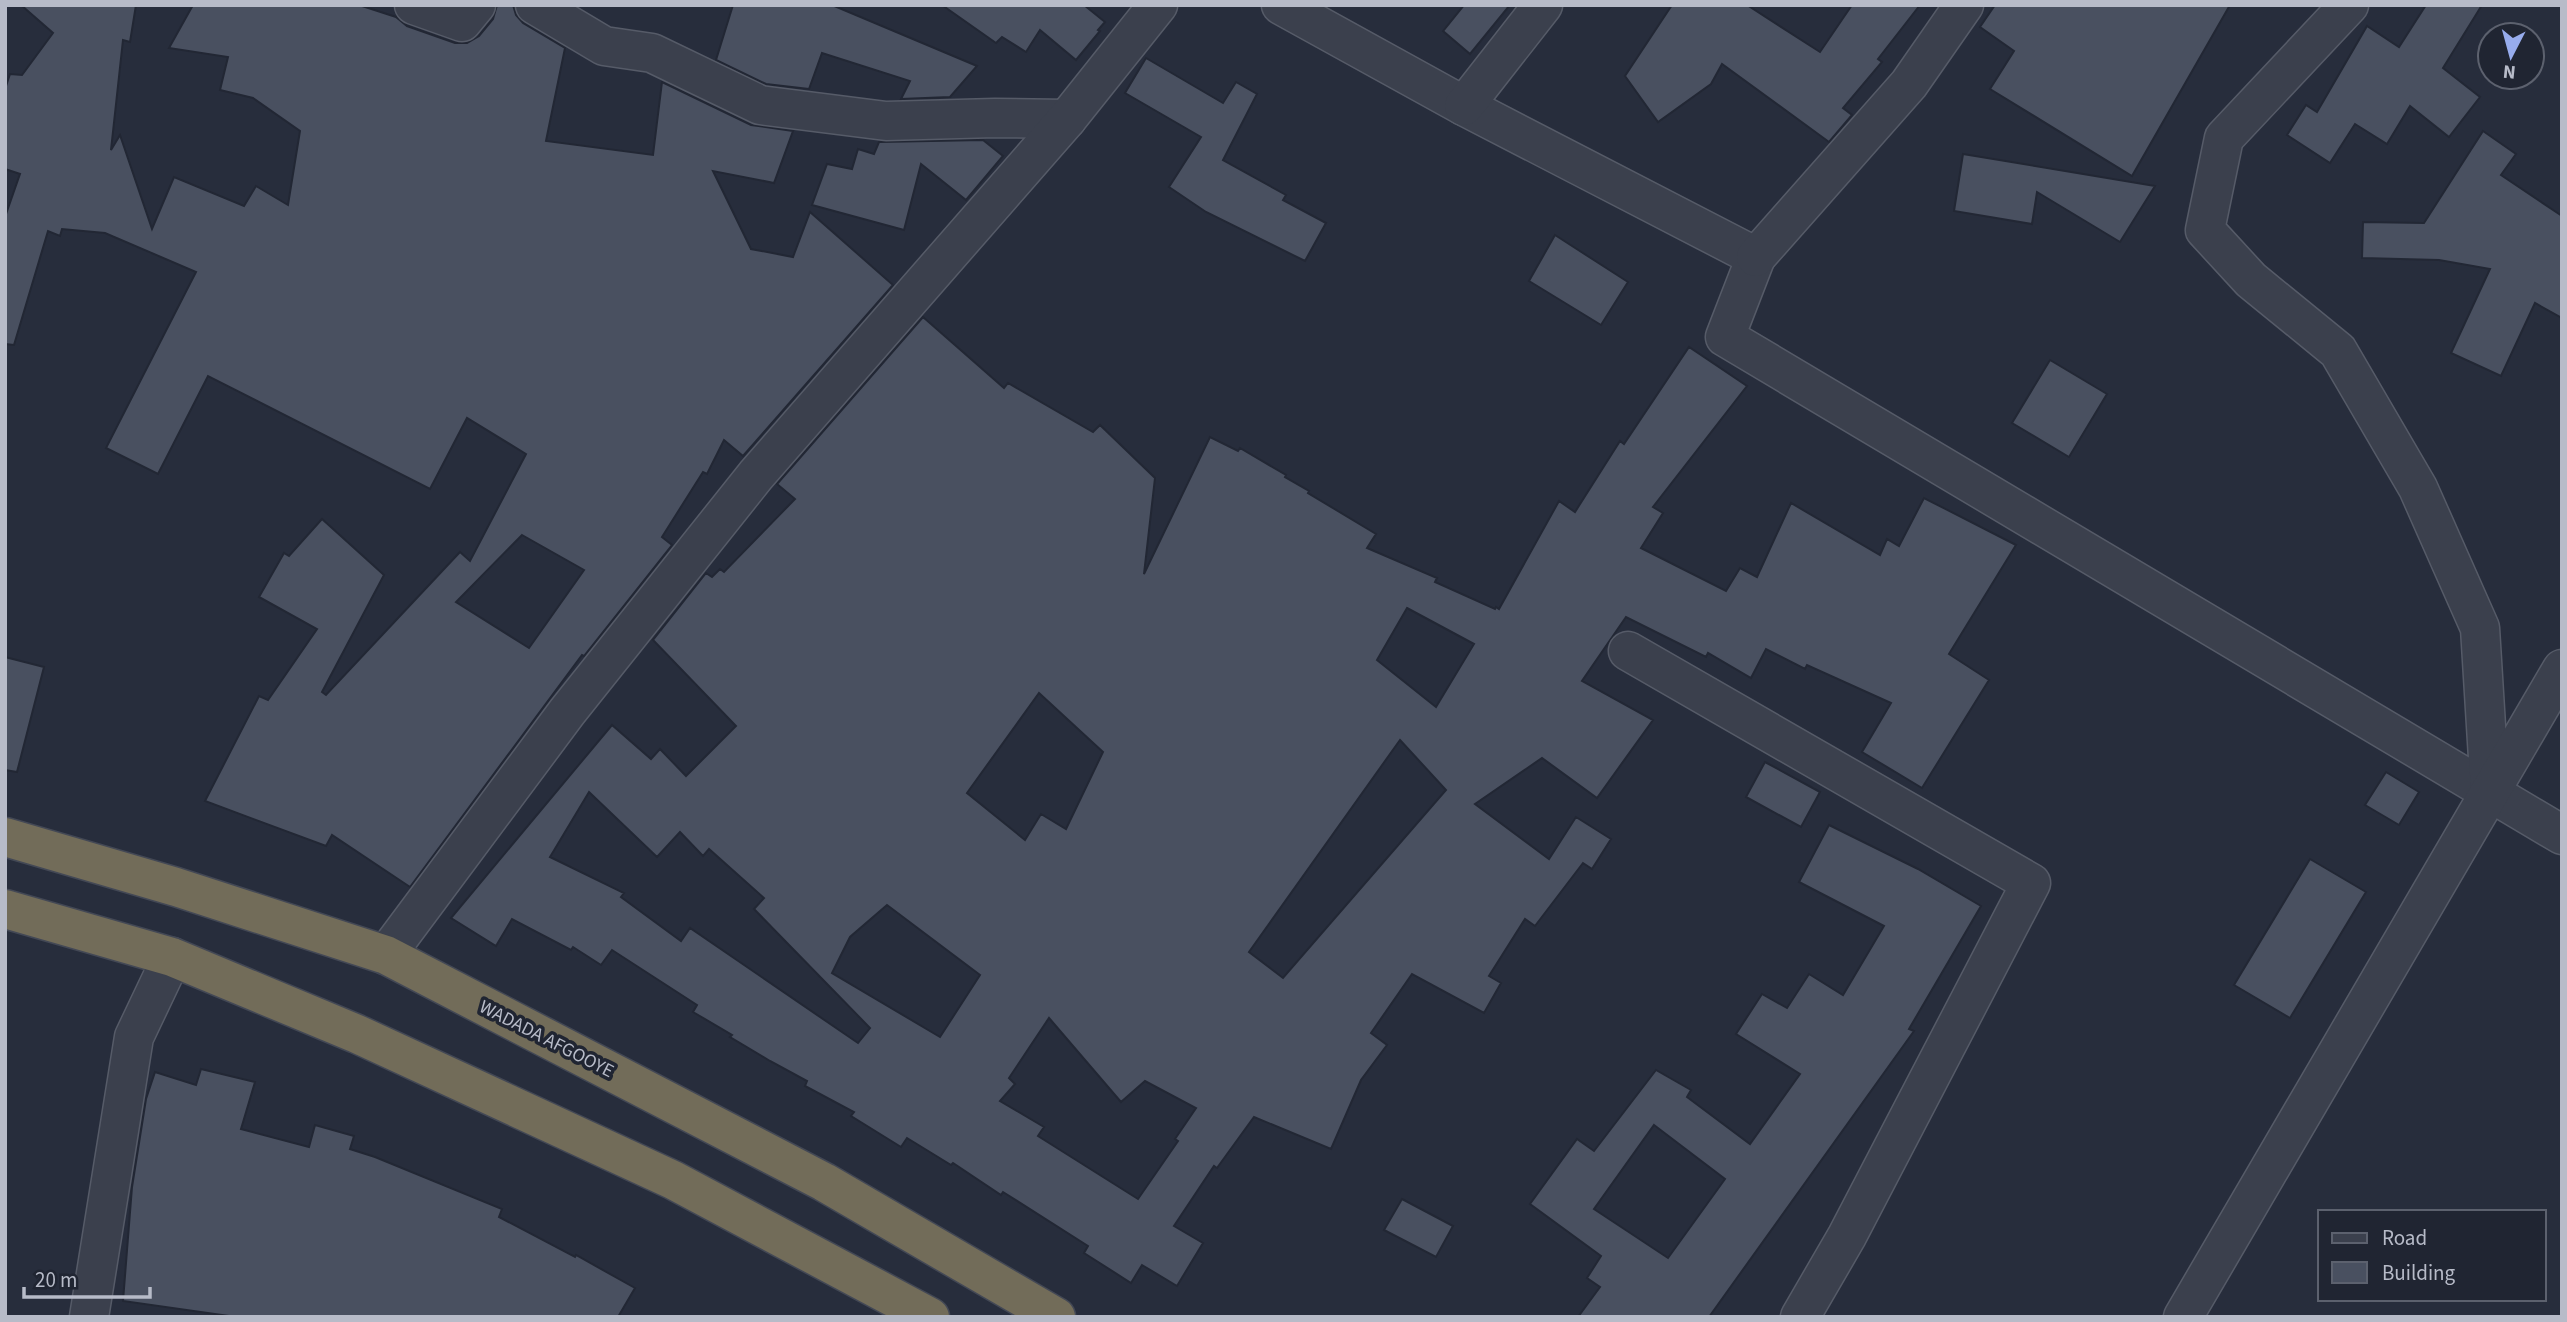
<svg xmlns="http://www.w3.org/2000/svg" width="2567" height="1322" font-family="'Source Sans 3',sans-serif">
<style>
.building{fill:#495060;stroke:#222734;stroke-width:2;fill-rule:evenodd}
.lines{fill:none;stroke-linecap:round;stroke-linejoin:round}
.minor-casing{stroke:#565b68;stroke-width:41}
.highway-casing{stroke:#434855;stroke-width:41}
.minor{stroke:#3b404d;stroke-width:38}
.highway{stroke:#726c59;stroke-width:38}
.labels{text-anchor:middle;stroke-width:7;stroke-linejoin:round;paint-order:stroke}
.street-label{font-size:19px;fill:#b7bbc8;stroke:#202532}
</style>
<rect width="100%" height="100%" fill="#272d3c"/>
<!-- building -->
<g class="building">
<path d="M21 5H136L130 42 123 40 111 150 120 135 152 229 174 177 244 206 256 186 288 205 300 131 253 98 220 90 228 57 169 48 193 5H359L396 17 407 26 455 43H467L479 36 493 19 497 5H513L516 15 523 23 565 48 546 141 653 155 662 82 751 125 793 131 774 183 713 171 751 249 793 257 810 212 893 285 743 456 724 440 707 474 703 472 662 537 672 545 584 656 582 655 410 887 332 835 326 846 205 801 259 696 268 700 317 629 259 597 284 553 289 556 322 519 384 575 322 692 326 695 460 552 470 561 526 454 467 418 430 489 208 376 158 474 106 448 196 272 105 233 62 229 60 236 48 231 14 345 5 344V217L20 174 5 169V89L10 74 22 75 53 33ZM522 535 584 570 529 648 456 602Z"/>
<polygon points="733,5 832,5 977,66 950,97 901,99 910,81 822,53 809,89 766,84 716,60"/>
<polygon points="942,5 1084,5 1105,22 1098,30 1100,31 1076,60 1040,30 1026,52 1002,37 996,43"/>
<polygon points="1464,5 1510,5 1470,54 1443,31"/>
<polygon points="1672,5 1747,5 1820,52 1852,5 1920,5 1878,59 1882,62 1843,108 1852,115 1829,142 1722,64 1711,84 1658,122 1625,76"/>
<polygon points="1995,5 2230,5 2132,176 1990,89 2014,51 1980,27"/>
<polygon points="2426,5 2482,5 2443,68 2480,97 2449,137 2410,106 2387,144 2355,124 2330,163 2287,135 2306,105 2317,112 2367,26 2399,47"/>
<polygon points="1146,58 1223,103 1236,82 1257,94 1223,160 1286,195 1283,200 1326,223 1305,261 1206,212 1169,187 1201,137 1125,93"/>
<polygon points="2483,131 2516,154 2501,175 2562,216 2562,318 2535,303 2501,376 2451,353 2490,269 2439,260 2362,258 2363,222 2424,223"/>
<polygon points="983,140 1003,156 966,200 921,164 904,230 812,205 827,164 852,169 858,149 874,154 879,142"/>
<polygon points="1963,154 2155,186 2120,242 2037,192 2032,224 1954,211"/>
<polygon points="1555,235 1628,282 1601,325 1529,281"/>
<path d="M923 317 1004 388 1008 383 1093 432 1100 425 1155 478 1144 574 1210 437 1238 451 1240 448 1286 475 1285 477 1309 491 1308 493 1376 534 1367 548 1437 578 1435 582 1495 609 1496 607 1499 609 1559 501 1575 512 1620 441 1624 444 1689 347 1747 386 1653 507 1663 513 1641 548 1726 591 1740 568 1757 577 1791 503 1880 555 1887 539 1899 546 1924 498 2016 545 1949 654 1989 680 1922 788 1862 752 1891 703 1807 665 1805 669 1766 649 1751 678 1708 653 1706 657 1626 617 1582 681 1653 720 1597 798 1542 758 1475 804 1549 859 1576 817 1611 839 1592 869 1583 863 1535 926 1525 919 1489 976 1501 983 1484 1013 1412 974 1371 1033 1387 1045 1361 1080 1331 1149 1254 1117 1217 1168 1214 1166 1174 1226 1203 1243 1177 1286 1142 1265 1131 1283 1084 1253 1088 1246 1003 1192 1001 1195 953 1163 951 1165 907 1138 901 1147 851 1116 854 1112 805 1086 807 1081 770 1061 730 1037 732 1035 693 1012 697 1005 612 950 601 965 573 947 571 950 512 919 496 946 451 918 612 725 651 759 660 749 686 776 736 726 653 640 706 573 712 577 720 569 724 572 795 499 777 484ZM1407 608 1474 644 1436 707 1377 660ZM1039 693 1103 752 1066 829 1041 814 1025 840 967 793ZM1400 740 1446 790 1283 978 1249 952ZM589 792 657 857 680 832 703 856 709 849 764 898 754 909 870 1028 858 1043 690 928 681 941 621 897 624 893 550 857ZM887 905 980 975 940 1037 832 973 850 937ZM1049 1018 1121 1102 1145 1081 1196 1108 1175 1139 1178 1141 1138 1199 1038 1136 1044 1127 1000 1101 1015 1084 1009 1078Z"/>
<polygon points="2050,360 2107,394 2069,457 2012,423"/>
<polygon points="5,657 44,667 17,772 5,770"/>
<polygon points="1765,762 1820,792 1801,827 1746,797"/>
<polygon points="2386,772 2419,792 2399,825 2365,805"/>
<path d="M1829 825 1918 869 1981 906 1909 1029 1914 1031 1709 1317H1578L1600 1287 1587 1278 1601 1256 1530 1204 1577 1139 1594 1151 1656 1070 1691 1090 1687 1097 1750 1144 1800 1074 1736 1034 1762 994 1787 1008 1809 974 1843 995 1884 926 1799 882ZM1654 1125 1725 1179 1668 1258 1594 1209Z"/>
<polygon points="2310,859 2366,892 2290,1018 2234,985"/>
<polygon points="201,1069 255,1082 241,1129 309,1147 315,1125 354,1136 350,1149 375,1157 502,1209 499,1217 575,1257 576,1255 635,1288 618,1317 236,1317 123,1301 132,1187 146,1099 155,1072 196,1085"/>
<polygon points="1402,1199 1453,1226 1436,1257 1384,1230"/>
</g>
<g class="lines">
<!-- minor casing -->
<g class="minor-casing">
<g id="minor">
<polyline points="414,5 462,22 476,5"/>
<polyline points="535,5 604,46 652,53 760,105 886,121 995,118 1067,119"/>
<polyline points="1281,5 1464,106 1756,257 1725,337 2562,835"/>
<polyline points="2349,5 2224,138 2205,230 2251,280 2338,351 2418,488 2480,628 2490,791"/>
<polyline points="1464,106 1543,5"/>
<polyline points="1756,257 1909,84 1964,5"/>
<polyline points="1628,651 2031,883 1847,1236 1800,1317"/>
<polyline points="386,955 567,712 756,475 1067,119 1158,5"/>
<polyline points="89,1317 134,1037 172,957"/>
<polyline points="2183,1317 2562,669"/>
</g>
</g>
<!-- highway casing -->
<g class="highway-casing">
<g id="highway">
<polyline points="5,837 176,887 386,955 824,1182 1056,1317"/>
<polyline points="5,909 172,957 357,1034 673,1180 930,1317"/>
</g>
</g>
<!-- minor -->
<use href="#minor" class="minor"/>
<!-- highway -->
<use href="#highway" class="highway"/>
</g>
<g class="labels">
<!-- street labels -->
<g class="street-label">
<text transform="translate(547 1038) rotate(27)" y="7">WADADA AFGOOYE</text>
</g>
</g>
<!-- border -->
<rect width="2567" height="1322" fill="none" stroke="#b7bbc8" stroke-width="14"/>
<!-- legend -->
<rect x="2318" y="1210" width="228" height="91" fill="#202532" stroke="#5c616e" stroke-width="2"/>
<rect x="2332" y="1233" width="35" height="10" fill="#3b404d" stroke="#5c616e" stroke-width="2"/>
<text x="2382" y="1245" font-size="21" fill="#b7bbc8">Road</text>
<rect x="2332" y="1262" width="35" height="21" fill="#495060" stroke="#5c616e" stroke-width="2"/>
<text x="2382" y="1280" font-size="21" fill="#b7bbc8">Building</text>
<!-- north arrow -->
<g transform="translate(2511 56) rotate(186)"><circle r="33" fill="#202532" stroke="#5c616e" stroke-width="2"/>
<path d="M0-5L12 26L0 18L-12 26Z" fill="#97aced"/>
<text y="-10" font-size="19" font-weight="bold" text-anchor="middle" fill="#b7bbc8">N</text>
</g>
<!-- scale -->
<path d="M24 1287v10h126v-10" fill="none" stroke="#b7bbc8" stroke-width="3.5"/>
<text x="35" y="1287" font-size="21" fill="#b7bbc8" stroke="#202532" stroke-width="5" paint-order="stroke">20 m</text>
</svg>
